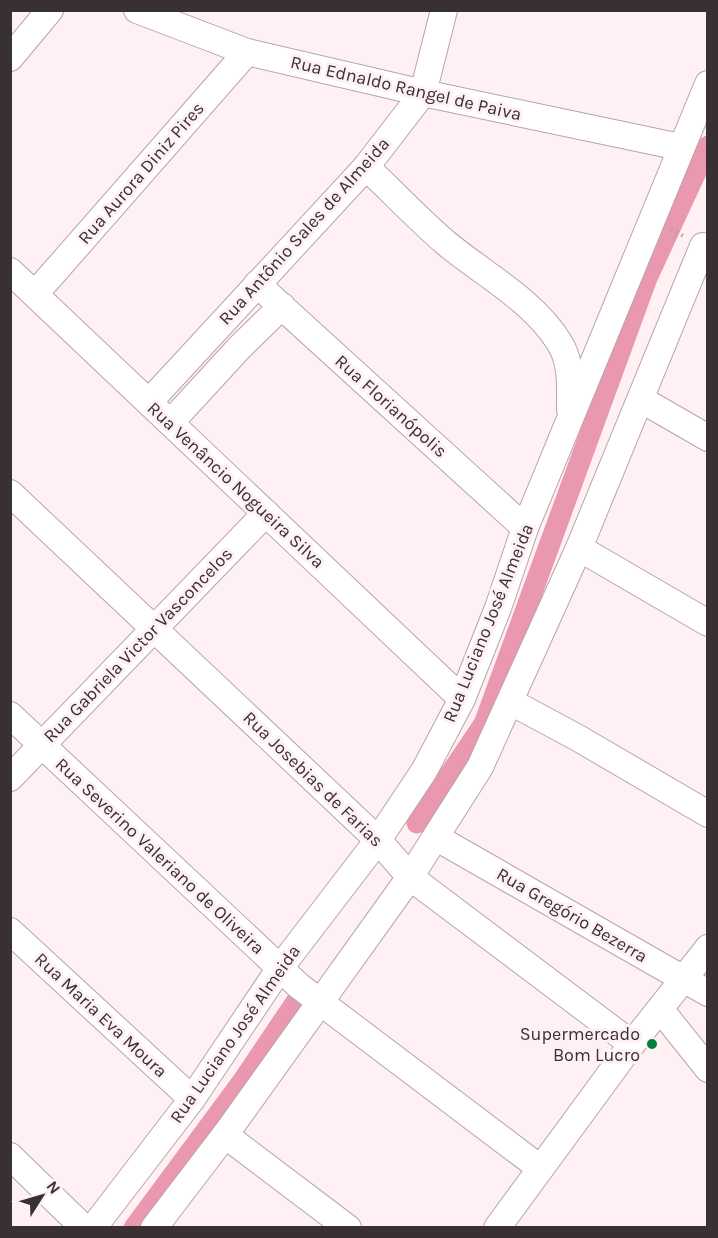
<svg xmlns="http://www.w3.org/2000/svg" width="718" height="1238" font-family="Karla,sans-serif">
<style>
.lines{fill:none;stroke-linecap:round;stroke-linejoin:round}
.canal{stroke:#e998b0;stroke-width:21}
.minor-casing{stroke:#b9a4a9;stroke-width:28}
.path{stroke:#aea2a5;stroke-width:4;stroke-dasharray:1.5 4.5;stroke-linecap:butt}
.minor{stroke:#fff;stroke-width:26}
.poi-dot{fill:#00823c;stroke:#fef0f3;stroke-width:2}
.labels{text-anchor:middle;stroke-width:6;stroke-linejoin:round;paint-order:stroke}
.street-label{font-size:18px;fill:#393033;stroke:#fef0f3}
.poi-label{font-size:18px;fill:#393033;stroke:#fef0f3;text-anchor:end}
</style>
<rect width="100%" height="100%" fill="#fef0f3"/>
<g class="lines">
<!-- canal -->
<g class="canal">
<polyline points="417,823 484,724 647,278 708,146"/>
<polyline points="134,1228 242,1082 302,993"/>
</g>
<!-- minor casing -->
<g class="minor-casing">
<g id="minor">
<polyline points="137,10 247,52 423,93 680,147"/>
<polyline points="10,58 50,10"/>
<path d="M366 167C393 192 418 219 446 243 483 274 533 300 559 342 572 362 570 386 570 409"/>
<polyline points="10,271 462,699"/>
<polyline points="257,284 525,528"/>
<polyline points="35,294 247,52"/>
<polyline points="642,400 708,438"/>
<polyline points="149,402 366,167 423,93 444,10"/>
<polyline points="171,422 240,347 282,306"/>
<polyline points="10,493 378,840 410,877 632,1044"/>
<polyline points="579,548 708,623"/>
<polyline points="511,702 578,738 708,814"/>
<polyline points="10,715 299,986 540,1168"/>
<polyline points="10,778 266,513"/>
<polyline points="437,838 708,993"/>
<polyline points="10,931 192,1099"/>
<polyline points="660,1009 708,1069"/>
<polyline points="225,1135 348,1228"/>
<polyline points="10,1156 84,1228"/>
<polyline points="93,1228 192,1099 280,968 378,840 424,771 462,699 498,608 525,528 708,84"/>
<polyline points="154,1228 225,1135 410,877 480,767 579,548 703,246 708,248"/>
<polyline points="497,1228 632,1044 708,948"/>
</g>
</g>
<!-- path -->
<polyline class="path" points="671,229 685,237"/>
<!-- minor -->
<use href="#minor" class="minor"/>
</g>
<!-- markers -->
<circle class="poi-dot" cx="652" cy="1044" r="6"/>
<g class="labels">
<!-- street labels -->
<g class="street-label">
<text transform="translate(406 88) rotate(13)" y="6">Rua Ednaldo Rangel de Paiva</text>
<text transform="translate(141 173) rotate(-49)" y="6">Rua Aurora Diniz Pires</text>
<text transform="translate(304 231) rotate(-48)" y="6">Rua Antônio Sales de Almeida</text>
<text transform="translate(391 406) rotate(42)" y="6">Rua Florianópolis</text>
<text transform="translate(236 485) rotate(43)" y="6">Rua Venâncio Nogueira Silva</text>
<text transform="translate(488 623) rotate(-68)" y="6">Rua Luciano José Almeida</text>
<text transform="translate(138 645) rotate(-46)" y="6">Rua Gabriela Victor Vasconcelos</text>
<text transform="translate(313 779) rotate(44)" y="6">Rua Josebias de Farias</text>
<text transform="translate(160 856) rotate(43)" y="6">Rua Severino Valeriano de Oliveira</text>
<text transform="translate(572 915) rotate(30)" y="6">Rua Gregório Bezerra</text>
<text transform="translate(101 1015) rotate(43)" y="6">Rua Maria Eva Moura</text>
<text transform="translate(235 1034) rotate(-55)" y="6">Rua Luciano José Almeida</text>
</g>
<!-- poi labels -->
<g class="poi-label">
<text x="640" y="1040">Supermercado<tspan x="640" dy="21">Bom Lucro</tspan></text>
</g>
</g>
<!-- border -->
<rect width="718" height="1238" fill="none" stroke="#393033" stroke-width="24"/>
<!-- north arrow -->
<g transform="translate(42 1196) rotate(53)" stroke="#fef0f3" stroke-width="4.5" paint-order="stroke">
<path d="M0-4.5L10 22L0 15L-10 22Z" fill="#393033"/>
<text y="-9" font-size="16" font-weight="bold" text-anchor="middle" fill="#393033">N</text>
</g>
</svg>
